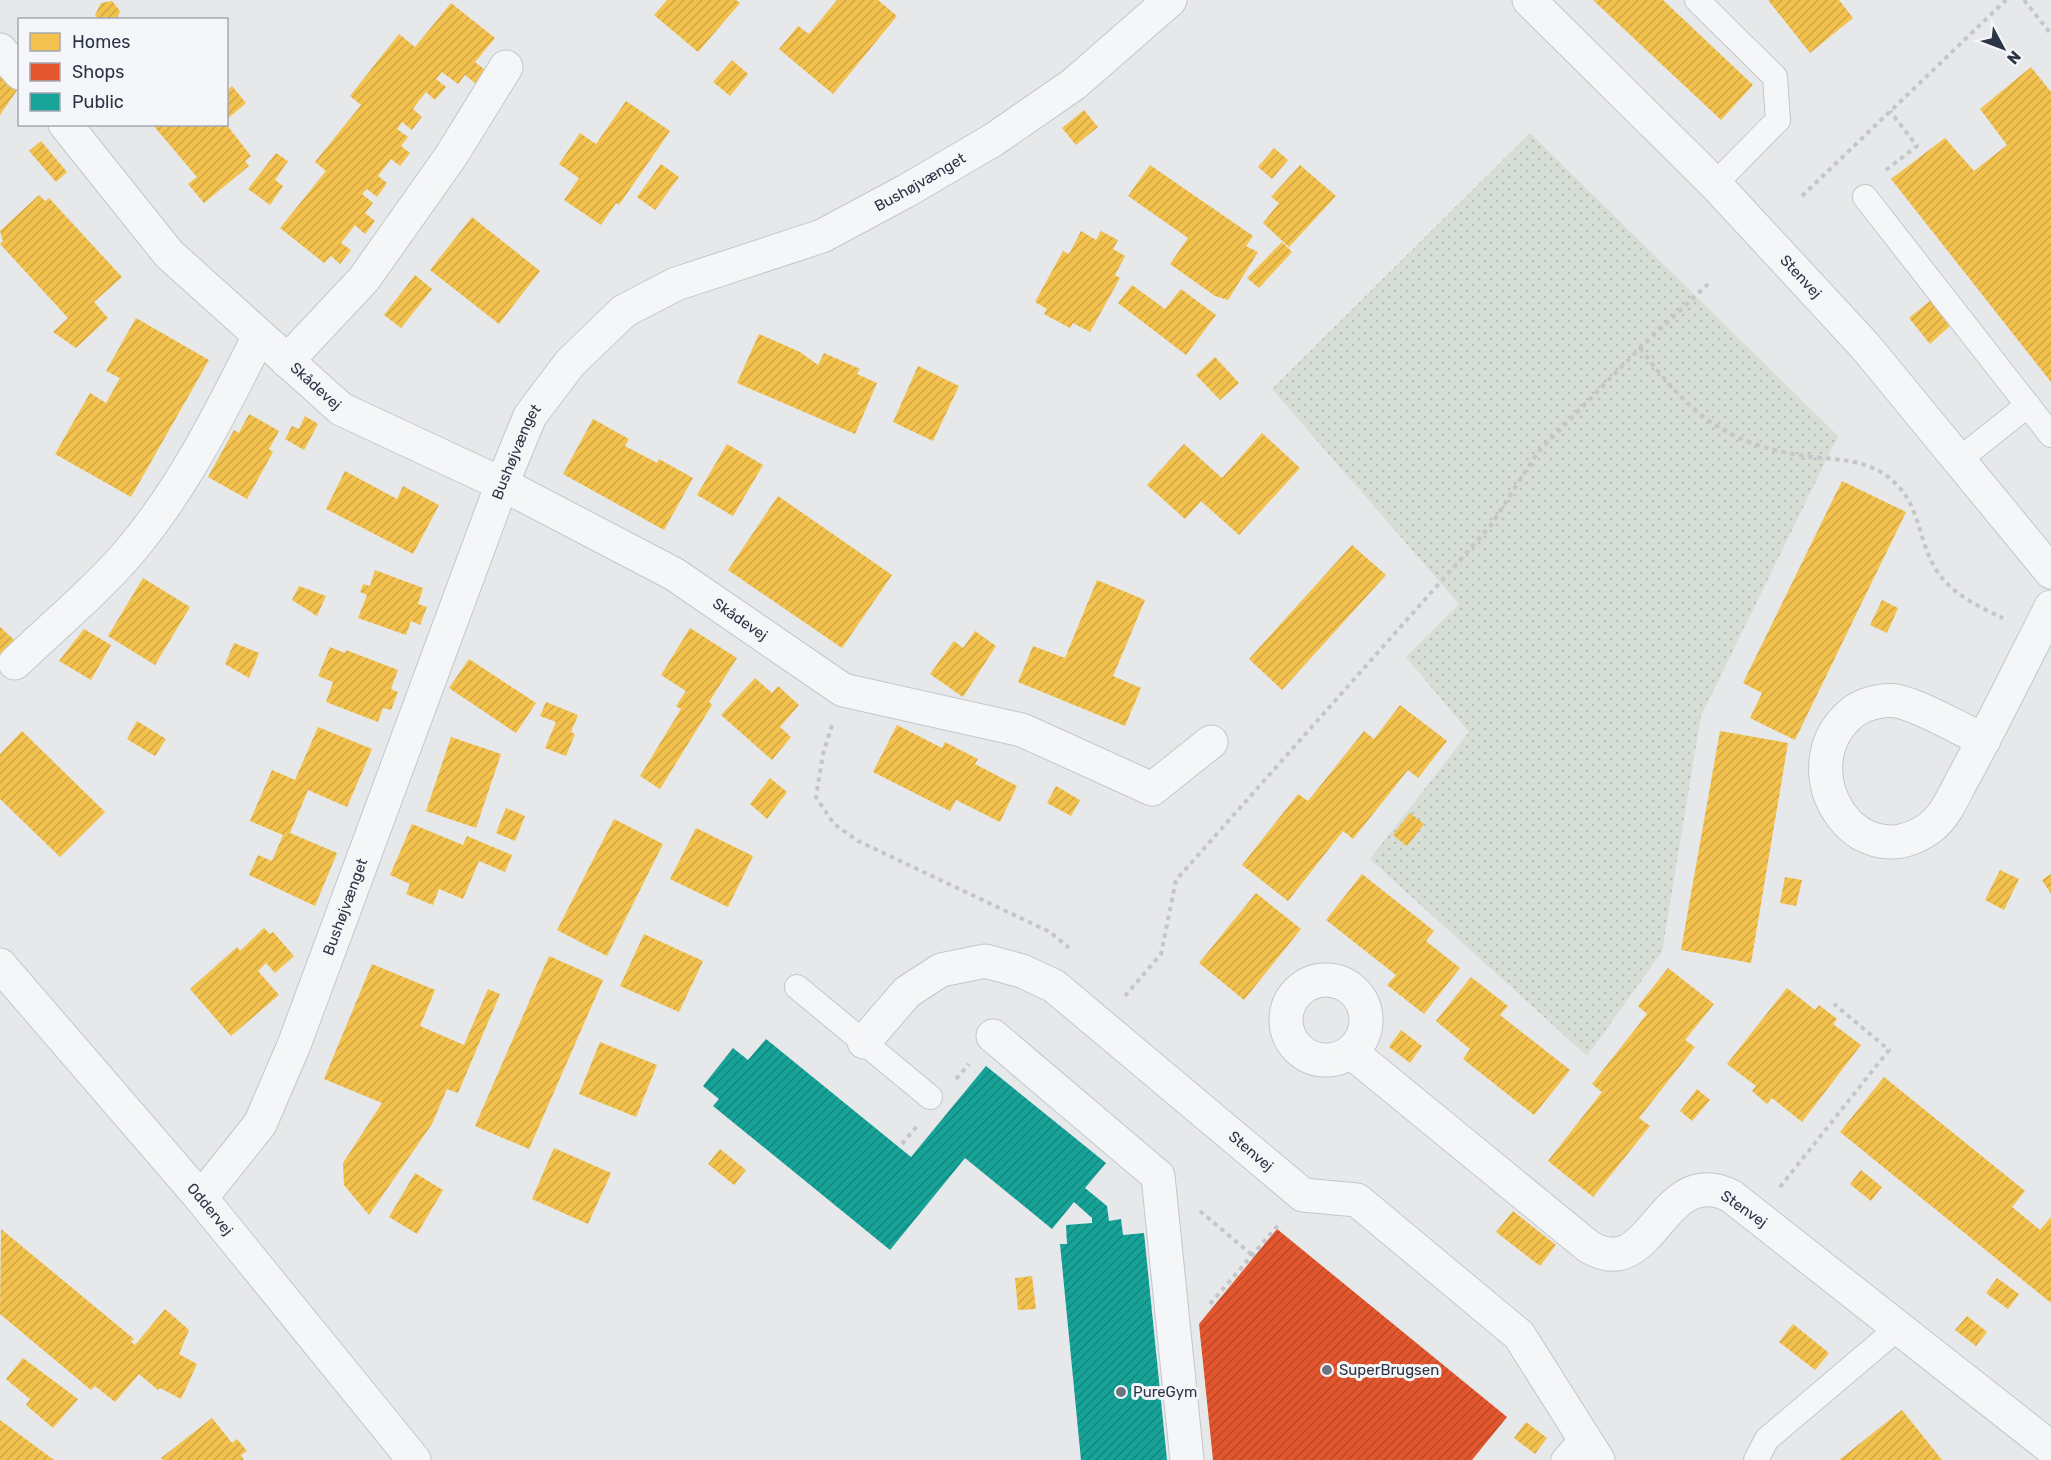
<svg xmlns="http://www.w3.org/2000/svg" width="2051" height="1460" font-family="Rubik,sans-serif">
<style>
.grass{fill:url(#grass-dots)}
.homes{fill:url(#homes-hatch)}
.shops{fill:url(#shops-hatch)}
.public{fill:url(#public-hatch)}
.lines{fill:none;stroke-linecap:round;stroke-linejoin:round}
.service-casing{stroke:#c4c6c8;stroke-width:26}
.pedestrian-casing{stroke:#c4c6c8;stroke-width:35}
.minor-casing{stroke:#c4c6c8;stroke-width:35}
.tertiary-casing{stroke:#c4c6c8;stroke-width:35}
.path{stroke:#c5c6ca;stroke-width:4;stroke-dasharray:4.5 4.5;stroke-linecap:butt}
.service{stroke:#f5f6f7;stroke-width:24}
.pedestrian{stroke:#f5f6f7;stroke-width:33}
.minor{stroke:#f5f6f7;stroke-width:33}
.tertiary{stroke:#f5f6f7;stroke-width:33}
.poi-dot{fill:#6c737f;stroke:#f4f6f9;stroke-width:2}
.labels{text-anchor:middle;stroke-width:6;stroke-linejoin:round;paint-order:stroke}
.street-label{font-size:15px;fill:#2b3445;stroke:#f4f6f9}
.poi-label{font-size:15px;fill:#2b3445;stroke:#f4f6f9;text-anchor:start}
</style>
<defs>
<pattern id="grass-dots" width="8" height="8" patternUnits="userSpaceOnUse" patternTransform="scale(1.5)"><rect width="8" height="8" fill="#d6ded6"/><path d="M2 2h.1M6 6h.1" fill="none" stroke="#b8bfb9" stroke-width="1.8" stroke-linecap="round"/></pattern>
<pattern id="homes-hatch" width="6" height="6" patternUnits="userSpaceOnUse" patternTransform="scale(1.5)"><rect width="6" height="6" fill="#f2c14e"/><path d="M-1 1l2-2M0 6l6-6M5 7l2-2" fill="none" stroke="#d0a645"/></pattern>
<pattern id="shops-hatch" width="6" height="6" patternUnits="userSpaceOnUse" patternTransform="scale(1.5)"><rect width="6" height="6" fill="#e4572e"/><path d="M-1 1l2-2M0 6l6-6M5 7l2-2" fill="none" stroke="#b94929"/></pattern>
<pattern id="public-hatch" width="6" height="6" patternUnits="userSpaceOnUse" patternTransform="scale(1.5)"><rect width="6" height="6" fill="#17a398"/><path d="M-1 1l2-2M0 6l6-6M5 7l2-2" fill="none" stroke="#15867e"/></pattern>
</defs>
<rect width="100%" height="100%" fill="#e6e8ea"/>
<!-- grass -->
<polygon class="grass" points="1530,133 1838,436 1701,716 1662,952 1587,1056 1370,859 1469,732 1406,657 1459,604 1272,389"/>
<!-- homes -->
<g class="homes">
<polygon points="667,0 736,0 740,3 698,52 654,15"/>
<polygon points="837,0 878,0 897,16 833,94 779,49 798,26 809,34"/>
<polygon points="1593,0 1663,0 1753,85 1721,120"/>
<polygon points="1768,0 1839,0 1853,18 1810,53"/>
<polygon points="112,1 120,11 117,20 99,20 95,15 101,3"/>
<polygon points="451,3 495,38 475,62 485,70 475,83 465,75 458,84 442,72 436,79 446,87 435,100 426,92 418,102 413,109 422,117 412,130 402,122 397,129 408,137 401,146 410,153 400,166 391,159 378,176 387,183 377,197 367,189 362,194 373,203 365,213 375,221 365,234 355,225 341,243 351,250 340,264 331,256 324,263 280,228 326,171 315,162 361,105 350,96 399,34 415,47"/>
<polygon points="732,60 748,74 730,96 713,82"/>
<polygon points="2031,67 2051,92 2051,382 1891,179 1945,138 1974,171 2007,145 1980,109"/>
<polygon points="0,71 20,86 0,115"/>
<polygon points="232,86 246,103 226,120 226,92"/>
<polygon points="626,101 670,131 619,205 616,203 601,225 564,200 579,178 559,164 580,133 596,144"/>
<polygon points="1084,110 1098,127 1076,145 1062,128"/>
<polygon points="152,124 226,124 251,156 245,161 249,166 204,203 188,184 197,177"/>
<polygon points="41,141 67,172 56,182 29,151"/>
<polygon points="1274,148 1288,160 1272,179 1258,167"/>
<polygon points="276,153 288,161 275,180 283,186 270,205 248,189"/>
<polygon points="661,164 679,177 655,210 637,197"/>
<polygon points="1150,165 1253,236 1246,246 1258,252 1228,300 1215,296 1170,264 1188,238 1128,196"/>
<polygon points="1300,165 1336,196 1289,247 1263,223 1279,203 1271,197"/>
<polygon points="39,195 45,201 49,198 122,277 94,302 108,318 76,348 53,332 68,318 0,244 3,241 0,231"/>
<polygon points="472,217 540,271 499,324 430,270"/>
<polygon points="1081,231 1096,240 1101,231 1118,240 1113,249 1125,256 1115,275 1120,278 1090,332 1073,323 1070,328 1044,314 1047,309 1035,302 1063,251 1069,254"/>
<polygon points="1282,242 1292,252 1259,288 1247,278"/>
<polygon points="415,275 432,289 401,328 384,315"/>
<polygon points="1132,285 1165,309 1181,289 1216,315 1186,355 1118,303"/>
<polygon points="1931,300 1952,324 1930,344 1909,318"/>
<polygon points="136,318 209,360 131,497 55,454 90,393 106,403 120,378 106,371"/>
<polygon points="759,334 800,352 818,365 824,353 860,369 857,374 877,383 855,434 737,383"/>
<polygon points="1215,357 1239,383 1220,400 1196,375"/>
<polygon points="918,366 959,386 933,441 893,422"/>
<polygon points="249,414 279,431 269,449 273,452 247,499 208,477 234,430 239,433"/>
<polygon points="305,416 318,424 304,450 285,439 292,426 299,429"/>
<polygon points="593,419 629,439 625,446 657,463 659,459 693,478 664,530 563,474"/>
<polygon points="1262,433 1300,468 1239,535 1201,501 1185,519 1147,485 1184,444 1222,478"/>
<polygon points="727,444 763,465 733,516 697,495"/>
<polygon points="345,471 397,499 403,486 439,505 413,554 326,509"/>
<polygon points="1842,481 1906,512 1795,740 1750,718 1762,693 1743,683"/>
<polygon points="778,496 892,575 842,648 728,570"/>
<polygon points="1352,545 1386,575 1282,690 1249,659"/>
<polygon points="375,570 423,588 418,604 427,607 420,625 411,621 406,635 358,618 367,595 360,592 363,584 370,586"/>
<polygon points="143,578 190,607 155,665 108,636"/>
<polygon points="1097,580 1145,600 1113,676 1141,688 1125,726 1018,682 1033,646 1065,658"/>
<polygon points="299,586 326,596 317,616 292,600"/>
<polygon points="1882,600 1898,608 1887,633 1870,625"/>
<polygon points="0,627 21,646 0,668"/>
<polygon points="690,628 737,658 709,702 712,705 660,789 640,776 681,709 676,706 686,691 661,675"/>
<polygon points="84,629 111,645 91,680 59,661"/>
<polygon points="975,631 996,646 963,697 930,674 954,641 963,648"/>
<polygon points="234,643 259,653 249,678 225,664"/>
<polygon points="330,647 345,653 346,650 398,670 391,689 398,692 391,710 383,708 378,722 326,702 333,682 318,676"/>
<polygon points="469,659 536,703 516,733 449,688"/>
<polygon points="755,678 772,693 778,686 799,705 780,727 791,737 772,760 721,715"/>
<polygon points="546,702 578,715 571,732 575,734 566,756 545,748 556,722 540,716"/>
<polygon points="1400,705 1447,741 1418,778 1408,770 1353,839 1343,831 1288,901 1242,865 1298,794 1308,801 1364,731 1374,739"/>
<polygon points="137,721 166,739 155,756 127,739"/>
<polygon points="897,725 942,748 945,742 978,759 975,764 1017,786 1000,822 956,800 950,811 873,772"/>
<polygon points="318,727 372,749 347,807 308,790 290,833 337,853 315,906 249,875 258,855 272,861 283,835 250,821 272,770 295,780"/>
<polygon points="22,731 105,812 60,857 0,799 0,754"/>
<polygon points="1720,731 1788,743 1751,963 1681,950"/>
<polygon points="451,737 501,754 476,828 426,811"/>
<polygon points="770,778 787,792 767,819 750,804"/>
<polygon points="1056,786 1080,800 1071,816 1047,803"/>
<polygon points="506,808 525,816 515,841 496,833"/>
<polygon points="1410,813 1424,824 1407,846 1393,835"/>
<polygon points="614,819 663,844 607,956 557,930"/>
<polygon points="412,824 463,845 467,836 512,855 505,872 479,861 463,899 439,889 433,905 406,894 410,884 390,875"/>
<polygon points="696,828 753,856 728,907 670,879"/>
<polygon points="2000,870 2019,879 2004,910 1985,900"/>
<polygon points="1362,874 1434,931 1426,941 1460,968 1424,1014 1387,985 1396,975 1326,920"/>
<polygon points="2051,874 2051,894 2042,880"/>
<polygon points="1785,877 1802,880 1796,906 1780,903"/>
<polygon points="1256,893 1301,929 1244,1000 1199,963"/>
<polygon points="264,928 270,934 273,932 294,956 275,973 266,963 258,971 279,995 231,1036 190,989 237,947 240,951"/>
<polygon points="644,934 703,961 679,1012 620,986"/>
<polygon points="549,956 603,980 529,1149 475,1126"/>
<polygon points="372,964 435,990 420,1026 464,1045 488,989 500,994 458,1093 447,1089 432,1124 369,1215 344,1185 343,1163 382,1103 324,1079"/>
<polygon points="1668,968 1714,1004 1685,1040 1695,1047 1639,1118 1650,1126 1593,1197 1548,1161 1602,1092 1592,1084 1647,1014 1638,1006"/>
<polygon points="1471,977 1508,1006 1500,1015 1570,1070 1534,1115 1463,1059 1470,1049 1436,1021"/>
<polygon points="1787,988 1815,1010 1819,1005 1837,1019 1833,1024 1861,1045 1802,1122 1772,1098 1767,1104 1752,1091 1756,1086 1727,1064"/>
<polygon points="1401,1030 1422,1046 1410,1063 1389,1047"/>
<polygon points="600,1042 657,1065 636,1117 579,1094"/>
<polygon points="1884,1077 2025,1191 2012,1207 2040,1230 2051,1217 2051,1303 1840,1132"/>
<polygon points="1697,1089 1710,1100 1692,1121 1680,1111"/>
<polygon points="554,1148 611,1173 588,1224 532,1199"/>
<polygon points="720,1149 746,1170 734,1185 708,1164"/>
<polygon points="1861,1170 1882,1187 1871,1201 1850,1184"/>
<polygon points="415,1173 443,1190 417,1234 389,1217"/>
<polygon points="1513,1211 1556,1245 1540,1266 1496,1232"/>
<polygon points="1,1229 134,1339 131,1342 135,1345 165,1309 189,1330 179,1354 197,1364 181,1399 160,1388 158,1390 139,1374 115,1402 95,1386 91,1390 0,1314"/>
<polygon points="1032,1276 1036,1309 1018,1310 1015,1278"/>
<polygon points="1997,1278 2019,1294 2008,1309 1986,1293"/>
<polygon points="1967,1316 1987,1332 1976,1346 1955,1330"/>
<polygon points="1793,1324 1829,1353 1815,1370 1779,1342"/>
<polygon points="23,1358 78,1399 53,1428 26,1405 30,1399 6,1379"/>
<polygon points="1902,1410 1942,1460 1839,1460"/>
<polygon points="212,1418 232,1443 237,1439 247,1451 241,1455 244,1460 163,1460 161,1458"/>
<polygon points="0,1420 54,1460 0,1460"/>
<polygon points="1526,1422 1547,1438 1535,1454 1514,1438"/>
</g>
<!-- shops -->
<polygon class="shops" points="1277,1229 1507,1417 1472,1460 1213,1460 1199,1324"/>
<!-- public -->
<polygon class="public" points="766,1039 911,1157 986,1066 1106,1163 1085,1188 1107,1206 1109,1221 1121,1219 1123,1235 1144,1233 1167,1460 1081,1460 1060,1244 1067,1244 1066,1225 1092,1223 1092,1218 1074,1202 1052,1229 965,1158 890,1250 713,1106 719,1099 703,1086 733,1048 748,1060"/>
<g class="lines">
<!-- service casing -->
<g class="service-casing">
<g id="service">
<polyline points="1697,0 1775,77 1778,120 1715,184"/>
<polyline points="1865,197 2051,435"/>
<polyline points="1960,459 2028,405"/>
<polyline points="797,987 930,1097"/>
<polyline points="1563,1460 1583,1437"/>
<polyline points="1756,1460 1767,1439 1898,1328"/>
</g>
</g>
<!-- pedestrian casing -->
<g class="pedestrian-casing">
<polyline id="pedestrian" points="993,1036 1158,1176 1187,1460"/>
</g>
<!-- minor casing -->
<g class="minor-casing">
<g id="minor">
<path id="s1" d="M1529 0 1715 184 1865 346 2051 572"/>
<polyline points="0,50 20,73"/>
<path id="s2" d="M65 124 169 254 341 409 502 484 674 574 843 690 1022 730 1152 789 1211 742"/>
<polyline points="287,361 364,279 451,156 506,67"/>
<path d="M15 663C52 627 96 591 130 551 184 487 222 410 259 336"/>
<path d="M1984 740C1957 728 1929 710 1901 702 1886 698 1865 703 1853 712 1785 767 1856 883 1931 827 1947 815 1956 790 1966 773 1995 719 2023 663 2051 607"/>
<circle cx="1326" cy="1020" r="40"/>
<path id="s3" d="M864 1042 907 992 941 970 985 961 1022 971 1054 986 1303 1195 1357 1200 1519 1335 1598 1460"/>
<path d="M1351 1052 1589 1247C1654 1285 1660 1161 1731 1196L2051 1448"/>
<path id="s4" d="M201 1198 260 1124 294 1045 502 484 530 416 570 363 624 311 676 284 822 236 906 191 993 140 1074 84 1170 0"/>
</g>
</g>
<!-- tertiary casing -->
<g class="tertiary-casing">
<g id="tertiary">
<path id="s5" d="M0 965 201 1198 414 1460"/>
</g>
</g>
<!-- path -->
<g class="path">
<polyline points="2024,0 2051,34"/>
<polyline points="1886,170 1917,146 1890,111"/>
<polyline points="1802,196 2006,0"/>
<path d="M1640 348C1688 412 1724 444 1805 456 1833 460 1859 458 1884 474 1921 499 1915 533 1935 568 1949 592 1978 607 2003 618"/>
<polyline points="832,725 823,754 816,797 834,824 858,841 1050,932 1069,948"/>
<polyline points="1125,996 1161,954 1176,880 1491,525 1538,452 1640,348 1709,283"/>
<polyline points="956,1079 969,1064"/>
<polyline points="902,1144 917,1126"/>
<polyline points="1780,1187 1889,1050 1834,1004"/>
<polyline points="1200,1211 1252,1255"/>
<polyline points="1210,1304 1280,1223"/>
</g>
<!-- service -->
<use href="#service" class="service"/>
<!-- pedestrian -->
<use href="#pedestrian" class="pedestrian"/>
<!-- minor -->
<use href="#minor" class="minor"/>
<!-- tertiary -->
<use href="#tertiary" class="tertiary"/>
</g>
<!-- markers -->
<g class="poi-dot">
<circle cx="1327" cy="1370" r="6"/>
<circle cx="1121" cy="1392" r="6"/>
</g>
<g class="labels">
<!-- street labels -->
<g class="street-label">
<text dy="5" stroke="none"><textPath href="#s4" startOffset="1318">Bushøjvænget</textPath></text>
<text dy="5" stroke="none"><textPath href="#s1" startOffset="388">Stenvej</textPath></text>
<text dy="5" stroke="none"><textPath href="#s2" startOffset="364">Skådevej</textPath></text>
<text dy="5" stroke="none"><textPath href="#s4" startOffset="814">Bushøjvænget</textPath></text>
<text dy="5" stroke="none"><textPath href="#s2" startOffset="850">Skådevej</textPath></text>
<text dy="5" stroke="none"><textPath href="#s4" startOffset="328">Bushøjvænget</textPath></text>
<text dy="5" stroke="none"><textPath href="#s3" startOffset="482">Stenvej</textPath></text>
<text transform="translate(1744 1209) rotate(35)" y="5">Stenvej</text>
<text dy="5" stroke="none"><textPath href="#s5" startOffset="322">Oddervej</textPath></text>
</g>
<!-- poi labels -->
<g class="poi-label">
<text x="1339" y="1375">SuperBrugsen</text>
<text x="1133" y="1397">PureGym</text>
</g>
</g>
<!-- legend -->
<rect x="18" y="18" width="210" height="108" fill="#f4f6f9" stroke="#a4a8b1" stroke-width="1.5"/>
<rect x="30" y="33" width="30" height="18" fill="#f2c14e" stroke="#a4a8b1" stroke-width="1.5"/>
<text x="72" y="48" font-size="18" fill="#2b3445">Homes</text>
<rect x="30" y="63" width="30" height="18" fill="#e4572e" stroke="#a4a8b1" stroke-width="1.5"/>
<text x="72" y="78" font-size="18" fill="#2b3445">Shops</text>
<rect x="30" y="93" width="30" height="18" fill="#17a398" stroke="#a4a8b1" stroke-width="1.5"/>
<text x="72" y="108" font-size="18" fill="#2b3445">Public</text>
<!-- north arrow -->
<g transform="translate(2003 48) rotate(131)" stroke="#f4f6f9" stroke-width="4.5" paint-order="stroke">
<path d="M0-4.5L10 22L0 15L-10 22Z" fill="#2b3445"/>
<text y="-9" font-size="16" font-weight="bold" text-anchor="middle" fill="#2b3445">N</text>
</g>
</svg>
